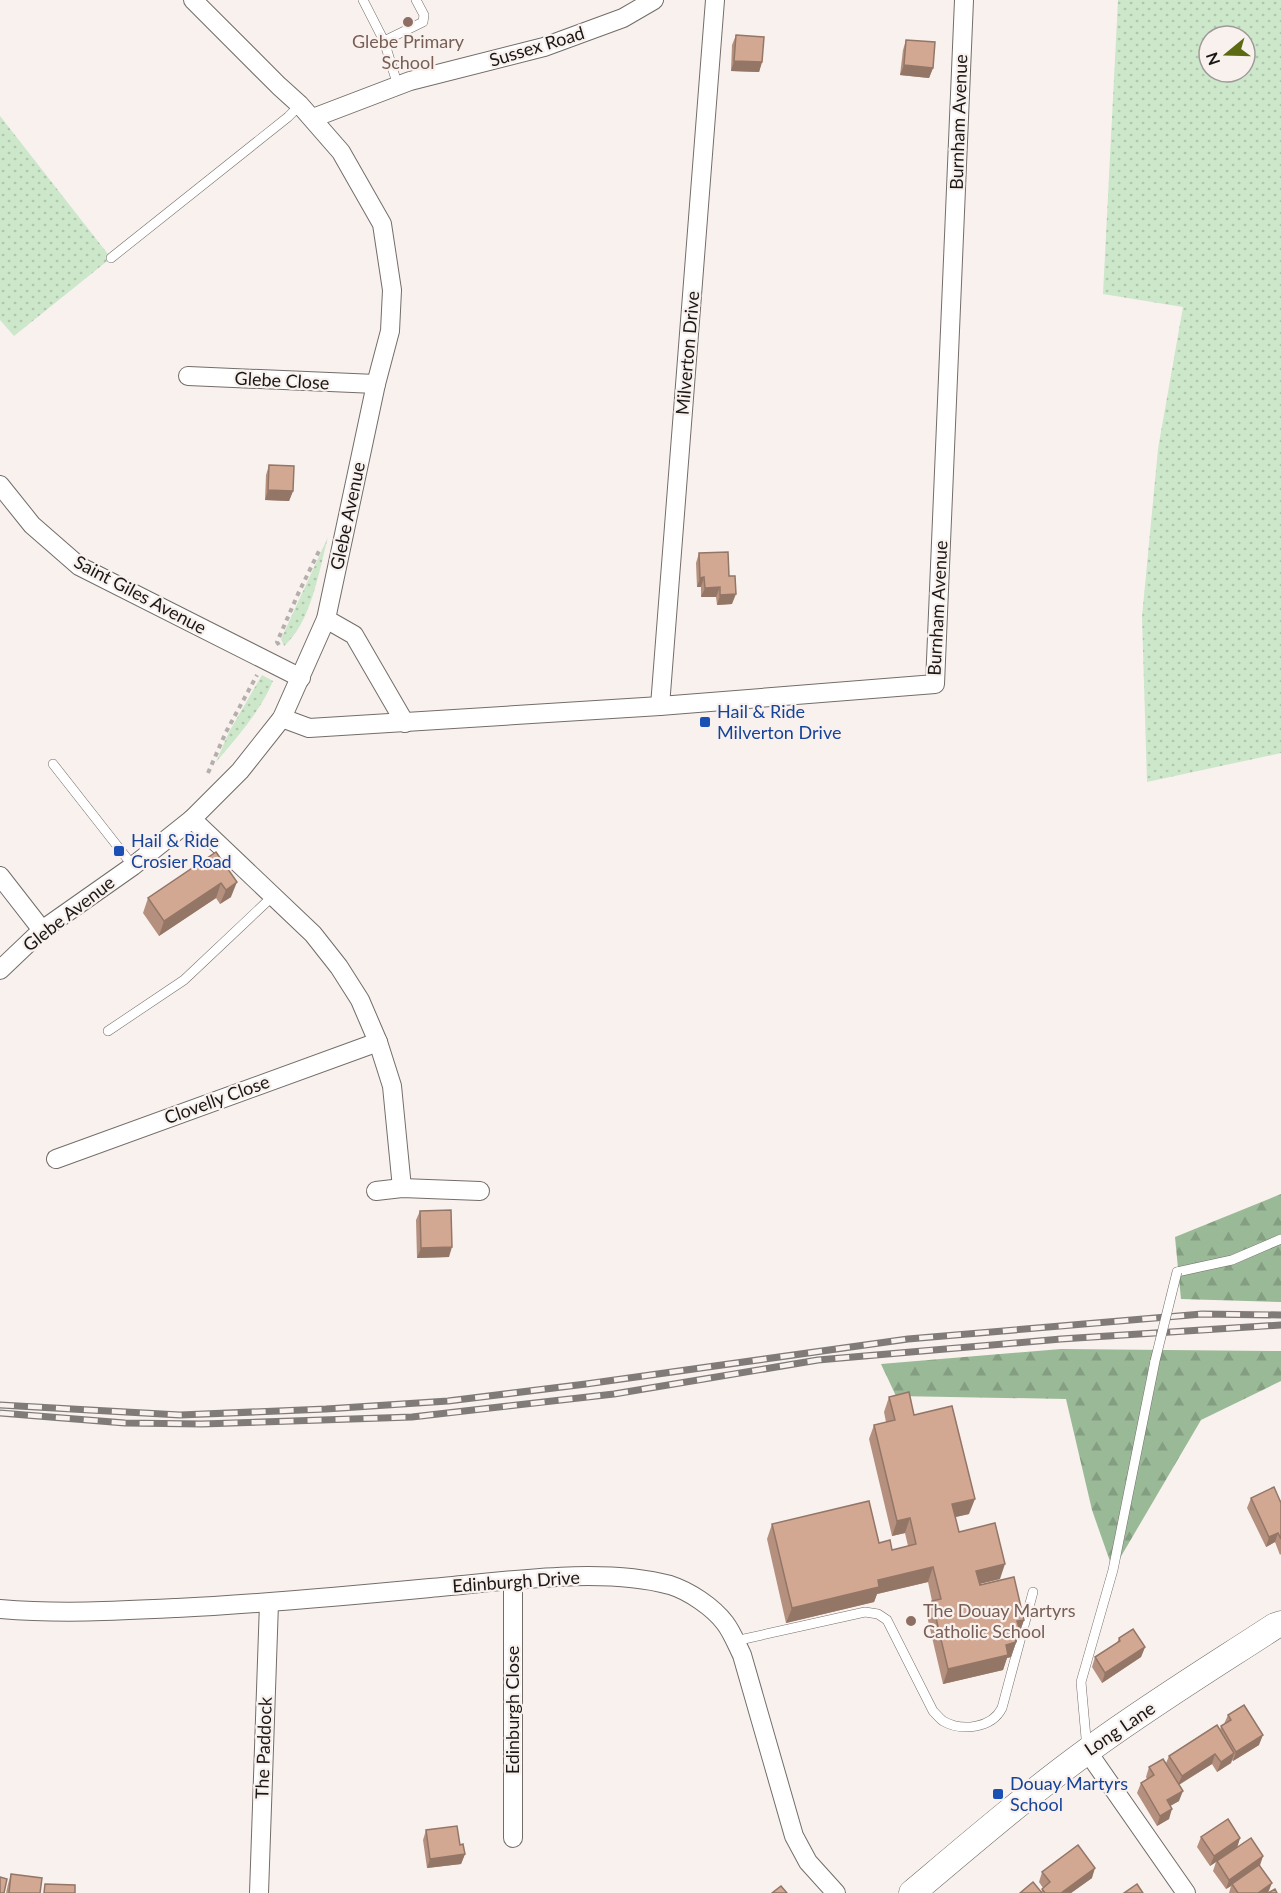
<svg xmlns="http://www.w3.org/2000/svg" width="1281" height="1893" font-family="Lato,sans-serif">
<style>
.grass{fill:url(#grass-dots);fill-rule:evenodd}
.forest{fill:url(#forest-firs)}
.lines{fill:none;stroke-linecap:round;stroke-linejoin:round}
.service-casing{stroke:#736d6a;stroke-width:10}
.minor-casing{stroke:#736d6a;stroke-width:20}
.secondary-casing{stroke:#736d6a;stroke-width:27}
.path{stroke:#b4aeac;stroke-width:4;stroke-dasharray:4.5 4.5;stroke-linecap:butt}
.service{stroke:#fff;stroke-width:9}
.minor{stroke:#fff;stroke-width:18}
.secondary{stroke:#fff;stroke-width:26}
.rail-casing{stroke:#807b79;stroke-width:7}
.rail{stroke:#f8f1ee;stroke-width:4.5;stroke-dasharray:14;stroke-linecap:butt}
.service-bridge-casing{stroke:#736d6a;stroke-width:10;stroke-linecap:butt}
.service-bridge{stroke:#fff;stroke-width:9}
.wall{fill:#b5907e}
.shaded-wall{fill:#947667}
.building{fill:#d3a893;stroke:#947667;stroke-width:1.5}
.education-dot{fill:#8d6e63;stroke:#f8f1ee;stroke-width:2}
.transit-dot{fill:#1a4fb4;stroke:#f8f1ee;stroke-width:2}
.labels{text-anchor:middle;stroke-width:4.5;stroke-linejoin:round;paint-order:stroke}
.education-label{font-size:18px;fill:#785e54;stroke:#f8f1ee}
.street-label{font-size:18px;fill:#1a1716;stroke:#f8f1ee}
.transit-label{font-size:18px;fill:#164399;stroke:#f8f1ee;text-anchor:start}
</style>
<defs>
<pattern id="grass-dots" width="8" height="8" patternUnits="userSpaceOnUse" patternTransform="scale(1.5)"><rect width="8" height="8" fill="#cde7ca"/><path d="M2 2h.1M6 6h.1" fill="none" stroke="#afc5ad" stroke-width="1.8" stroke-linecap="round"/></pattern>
<pattern id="forest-firs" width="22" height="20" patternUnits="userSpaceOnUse" patternTransform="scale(1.5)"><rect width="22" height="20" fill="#9ab996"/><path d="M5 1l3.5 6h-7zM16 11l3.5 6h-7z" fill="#849e81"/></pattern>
</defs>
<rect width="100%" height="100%" fill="#f8f1ee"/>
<!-- grass -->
<g class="grass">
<path d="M1118 0H1281V753L1147 782 1142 617 1158 449 1183 307 1103 294ZM1209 36H1245V72H1209Z"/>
<polygon points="0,116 111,258 14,336 0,320"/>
<path d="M328 537C319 571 311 623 284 646L281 639Z"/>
<path d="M262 675 273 681C260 712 237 737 216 762L229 732Z"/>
</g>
<!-- forest -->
<g class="forest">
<polygon points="1281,1194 1281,1302 1181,1299 1175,1237"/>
<polygon points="1061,1349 1281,1351 1281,1381 1201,1420 1113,1570 1092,1510 1066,1399 896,1396 881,1364"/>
</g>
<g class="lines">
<!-- service casing -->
<g class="service-casing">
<g id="service">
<polyline points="363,0 384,41 398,86"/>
<polyline points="384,41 423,22 424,15 416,0"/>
<polyline points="111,258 288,117 300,105"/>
<polyline points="53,764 133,866"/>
<polyline points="108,1031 184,980 273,896"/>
<polyline points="1177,1272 1232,1260 1281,1239"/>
<path d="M735 1641 865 1612 878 1614 887 1620 933 1711C936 1714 939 1718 943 1721 962 1732 992 1728 1002 1708L1033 1592"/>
<polyline points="1087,1749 1081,1682 1113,1570 1155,1361"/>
</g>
</g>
<!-- minor casing -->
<g class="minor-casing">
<g id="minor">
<polyline points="313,118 410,81 544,47 623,18 654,0"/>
<polyline points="188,376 376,384"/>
<polyline points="0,485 32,525 79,566 301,678"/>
<polyline points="326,619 354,635 405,723"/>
<polyline points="660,706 715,0"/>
<polyline points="282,718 309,728 660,706 935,684 964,0"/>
<polyline points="192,819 313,934 339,967 360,1000 378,1042 392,1086 402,1188"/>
<polyline points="0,876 42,930"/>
<polyline points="0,970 42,930 133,866 192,819 240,771 282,718 326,619 376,384 390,331 392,290 382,224 341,152 300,105 279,86 193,0"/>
<polyline points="56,1159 378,1042"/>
<polyline points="376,1191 402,1188 480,1191"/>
<path d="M0 1609C59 1614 117 1611 177 1608 261 1604 346 1596 430 1588 502 1582 600 1566 670 1585 689 1591 713 1607 725 1623 732 1632 737 1645 742 1655L794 1836 808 1862 836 1893"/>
<polyline points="1087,1751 1186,1893"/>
<polyline points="513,1838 513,1581"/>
<polyline points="259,1893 269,1603"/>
</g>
</g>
<!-- secondary casing -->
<g class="secondary-casing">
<path id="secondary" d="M912 1893C969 1845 1026 1796 1086 1752 1147 1707 1212 1667 1275 1626L1281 1624"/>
</g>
<!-- path -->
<g class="path">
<polyline points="279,645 277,642 298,594 319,551"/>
<polyline points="208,773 226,732 257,675"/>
</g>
<!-- service -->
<use href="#service" class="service"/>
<!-- minor -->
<use href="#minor" class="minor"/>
<!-- secondary -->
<use href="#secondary" class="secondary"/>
<!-- rail casing -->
<g class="rail-casing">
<g id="rail">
<polyline points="0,1405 180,1415 326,1409 448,1401 586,1384 908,1339 1202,1314 1281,1315"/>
<polyline points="0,1413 125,1423 202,1424 412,1417 614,1394 818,1360 1061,1339 1281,1325"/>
</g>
</g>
<!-- rail -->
<use href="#rail" class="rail"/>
<!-- service-bridge casing -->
<g class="service-bridge-casing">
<polyline id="service-bridge" points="1155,1361 1177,1272"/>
</g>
<!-- service-bridge -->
<use href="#service-bridge" class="service-bridge"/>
</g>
<!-- wall -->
<g class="wall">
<polygon points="736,35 762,62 759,72 731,71 732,45"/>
<polygon points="906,40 933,68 929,78 900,75 903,50"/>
<polygon points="269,465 293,491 289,501 265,500 266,475"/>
<polygon points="699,553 729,576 732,604 717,605 716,597 701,597 701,587 697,587 696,563"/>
<polygon points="216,852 231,897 220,904 216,898 159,936 143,913 148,898"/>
<polygon points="420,1211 449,1257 417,1258 416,1220"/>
<polygon points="889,1397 914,1415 969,1514 955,1517 959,1532 1000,1579 979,1584 980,1585 1024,1620 1011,1657 1007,1658 1003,1670 943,1684 927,1616 932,1601 928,1582 877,1594 874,1602 786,1623 767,1539 772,1524 879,1543 892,1550 908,1546 905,1533 892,1536 869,1439 874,1425 886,1422 884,1412"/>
<polygon points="1251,1498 1280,1501 1281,1500 1281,1554 1280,1555 1275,1542 1266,1547 1247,1508"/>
<polygon points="1119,1638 1145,1647 1141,1657 1102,1683 1092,1667 1095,1657 1117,1643"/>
<polygon points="1228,1715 1259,1745 1233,1761 1232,1760 1231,1763 1217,1772 1212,1764 1179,1785 1179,1801 1170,1806 1169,1819 1157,1826 1137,1793 1141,1783 1147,1779 1146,1777 1149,1767 1166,1763 1169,1756 1220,1730 1221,1726 1224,1724"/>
<polygon points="426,1830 460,1845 465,1854 461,1864 427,1868 423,1840"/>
<polygon points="1201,1837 1240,1838 1237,1847 1263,1856 1260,1866 1268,1893 1277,1893 1229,1893 1231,1886 1226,1889 1213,1871 1216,1862 1210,1866 1197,1847"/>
<polygon points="1042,1872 1092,1878 1071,1893 1020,1893 1041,1892 1043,1888 1039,1882"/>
<polygon points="11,1874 40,1893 6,1893 8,1884"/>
</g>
<!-- shaded-wall -->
<g class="shaded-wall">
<polygon points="734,61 762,62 759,72 731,71"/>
<polygon points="904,65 933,68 929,78 900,75"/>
<polygon points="268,490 293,491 289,501 265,500"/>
<polygon points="704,577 701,587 697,587 700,578"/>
<polygon points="720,587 716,597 701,597 705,588"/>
<polygon points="736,594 732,604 717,605 720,595"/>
<polygon points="237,882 231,897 220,904 226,890"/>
<polygon points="221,883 216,898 159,936 164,921"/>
<polygon points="452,1247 449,1257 417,1258 421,1248"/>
<polygon points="975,1499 969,1514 947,1519 952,1504"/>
<polygon points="910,1518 905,1533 892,1536 897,1521"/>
<polygon points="1278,1533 1275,1542 1266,1547 1269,1537"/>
<polygon points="1005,1564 1000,1579 971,1586 976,1571"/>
<polygon points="933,1567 928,1582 877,1594 874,1602 786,1623 792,1608 878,1580"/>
<polygon points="1024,1620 1011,1657 1007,1658 1003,1670 943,1684 948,1669 1006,1645 1017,1621"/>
<polygon points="1145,1647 1141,1657 1102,1683 1105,1673"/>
<polygon points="1263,1735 1259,1745 1233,1761 1236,1752"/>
<polygon points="1234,1753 1231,1763 1217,1772 1221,1762"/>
<polygon points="1215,1754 1212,1764 1178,1785 1182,1776"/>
<polygon points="1183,1791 1179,1801 1163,1810 1167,1800"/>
<polygon points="1172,1809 1169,1819 1157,1826 1160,1816"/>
<polygon points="1240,1838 1237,1848 1210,1866 1214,1856"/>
<polygon points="465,1854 461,1864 427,1868 430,1859"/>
<polygon points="1263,1856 1259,1866 1232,1884 1231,1886 1226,1889 1229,1880"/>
<polygon points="1095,1868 1092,1878 1071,1893 1061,1893"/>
<polygon points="1272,1883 1268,1893 1258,1893"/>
</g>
<!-- building -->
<g class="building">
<polygon points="736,35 764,37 762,62 734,61"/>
<polygon points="906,40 935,42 933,68 904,65"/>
<polygon points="269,465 294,466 293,491 268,490"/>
<polygon points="728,552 729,576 735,576 736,594 720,595 720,587 705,588 704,577 700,578 699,553"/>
<polygon points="216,852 237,882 226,890 221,883 164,921 148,898"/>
<polygon points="451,1210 452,1247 421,1248 420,1211"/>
<polygon points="909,1392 914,1415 952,1406 975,1499 952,1504 959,1532 995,1523 1005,1564 976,1571 980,1585 1014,1577 1024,1620 1017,1621 1020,1631 1014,1633 1016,1642 1006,1645 1008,1655 948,1669 932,1601 941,1599 933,1567 878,1580 879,1587 792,1608 772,1524 869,1501 879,1543 890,1540 892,1550 916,1544 910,1518 897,1521 874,1425 895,1420 889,1397"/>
<polygon points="1274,1487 1281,1503 1281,1539 1278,1533 1269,1537 1251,1498"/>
<polygon points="1133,1629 1145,1647 1105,1673 1095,1657 1120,1641 1119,1638"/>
<polygon points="1244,1705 1263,1735 1236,1752 1221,1726 1231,1720 1228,1715"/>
<polygon points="1217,1725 1234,1753 1221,1762 1215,1754 1182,1776 1169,1756"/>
<polygon points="1163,1759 1183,1791 1167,1800 1172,1809 1160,1816 1141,1783 1154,1775 1149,1767"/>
<polygon points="1228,1819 1240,1838 1214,1856 1201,1837"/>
<polygon points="457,1826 460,1845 463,1844 465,1854 430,1859 426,1830"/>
<polygon points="1251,1838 1263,1856 1229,1880 1217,1861"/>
<polygon points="1078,1845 1095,1868 1061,1893 1045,1893 1042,1889 1050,1882 1042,1872"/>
<polygon points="1259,1865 1272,1883 1258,1893 1238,1893 1232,1884"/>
<polygon points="11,1874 42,1878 40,1893 9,1893"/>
<polygon points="0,1877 7,1879 4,1893 0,1893"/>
<polygon points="1033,1882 1042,1893 1020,1893"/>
<polygon points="45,1884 75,1885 75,1893 44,1893"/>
<polygon points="1137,1884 1143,1893 1124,1893"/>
<polygon points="781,1886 787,1893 772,1893"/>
<polygon points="1275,1889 1277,1893 1268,1893"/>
</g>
<!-- markers -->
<g class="education-dot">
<circle cx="408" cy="22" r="6"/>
<circle cx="911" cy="1621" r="6"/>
</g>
<g class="transit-dot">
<rect x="699" y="716" width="12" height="12" rx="3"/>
<rect x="113" y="845" width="12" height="12" rx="3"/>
<rect x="992" y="1788" width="12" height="12" rx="3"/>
</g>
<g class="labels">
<!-- education labels -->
<g class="education-label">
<text x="408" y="48">Glebe Primary<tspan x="408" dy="21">School</tspan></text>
<text x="923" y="1617" text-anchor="start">The Douay Martyrs<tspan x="923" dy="21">Catholic School</tspan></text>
</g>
<!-- street labels -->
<g class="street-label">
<text transform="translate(537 47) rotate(-17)" y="6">Sussex Road</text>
<text transform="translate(959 122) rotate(-88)" y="6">Burnham Avenue</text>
<text transform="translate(688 353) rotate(-85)" y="6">Milverton Drive</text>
<text transform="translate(282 381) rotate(3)" y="6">Glebe Close</text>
<text transform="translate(348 516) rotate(-78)" y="6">Glebe Avenue</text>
<text transform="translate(140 595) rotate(28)" y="6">Saint Giles Avenue</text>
<text transform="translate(938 608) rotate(-87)" y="6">Burnham Avenue</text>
<text transform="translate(69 914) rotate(-38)" y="6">Glebe Avenue</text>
<text transform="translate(217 1100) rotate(-20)" y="6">Clovelly Close</text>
<text transform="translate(516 1582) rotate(-4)" y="6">Edinburgh Drive</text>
<text transform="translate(513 1710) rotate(-90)" y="6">Edinburgh Close</text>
<text transform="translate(1120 1729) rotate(-34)" y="6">Long Lane</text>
<text transform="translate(264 1748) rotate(-88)" y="6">The Paddock</text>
</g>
<!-- transit labels -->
<g class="transit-label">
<text x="717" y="718">Hail &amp; Ride<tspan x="717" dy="21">Milverton Drive</tspan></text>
<text x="131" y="847">Hail &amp; Ride<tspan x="131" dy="21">Crosier Road</tspan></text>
<text x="1010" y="1790">Douay Martyrs<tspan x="1010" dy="21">School</tspan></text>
</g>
</g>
<!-- north arrow -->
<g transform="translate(1227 54) rotate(251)"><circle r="28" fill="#f8f1ee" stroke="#9f9a98" stroke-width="1.5"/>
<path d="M0-4.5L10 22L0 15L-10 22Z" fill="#5e6a11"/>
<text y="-9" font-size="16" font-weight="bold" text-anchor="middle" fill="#1a1716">N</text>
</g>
</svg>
